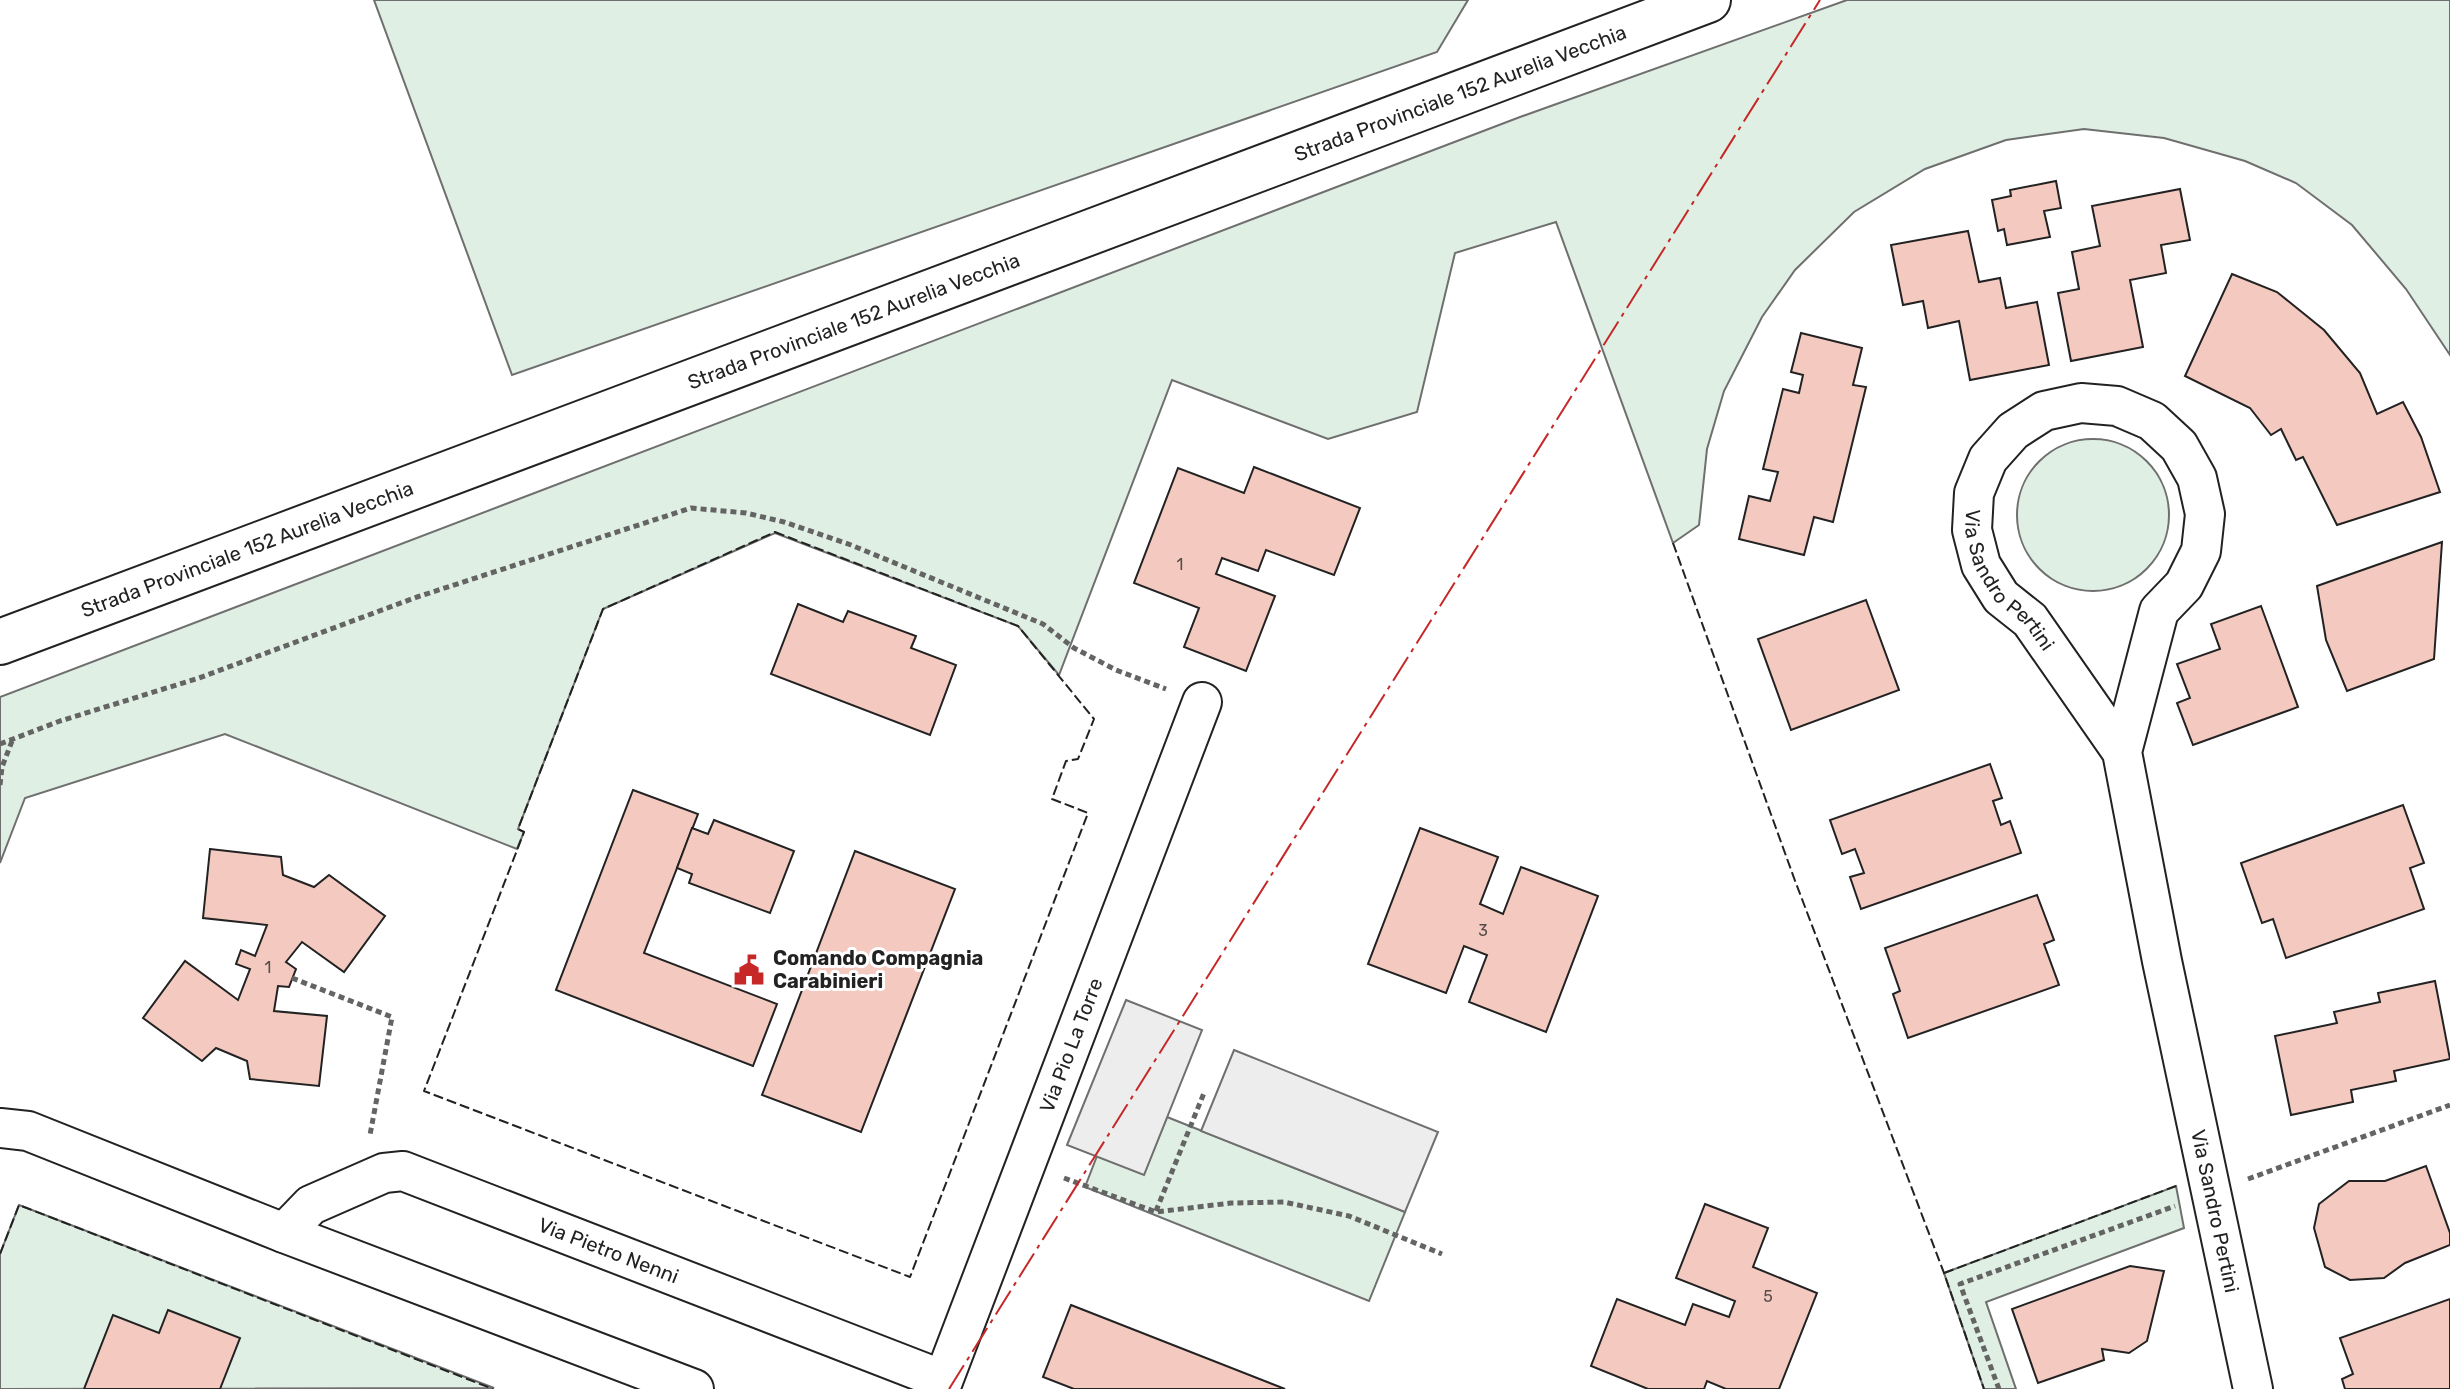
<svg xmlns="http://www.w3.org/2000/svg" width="2450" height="1389" font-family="Rubik,sans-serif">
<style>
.green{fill:#e0efe3;stroke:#6f6f6f;stroke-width:2}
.parking{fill:#ededed;stroke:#6f6f6f;stroke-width:2}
.building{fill:#f3c9c0;stroke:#222;stroke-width:2}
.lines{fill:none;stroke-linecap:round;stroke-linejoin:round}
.minor-casing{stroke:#222;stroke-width:42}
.secondary-casing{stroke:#222;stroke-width:48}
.path{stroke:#646464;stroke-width:5;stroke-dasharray:6 4;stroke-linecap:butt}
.minor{stroke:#fff;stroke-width:38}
.secondary{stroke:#fff;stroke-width:44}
.fence{stroke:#222;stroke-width:2;stroke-dasharray:10 4;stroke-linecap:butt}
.power{stroke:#c62828;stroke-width:2;stroke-dasharray:28 6 4 6;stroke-linecap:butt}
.labels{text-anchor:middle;stroke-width:6;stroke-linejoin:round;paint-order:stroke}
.number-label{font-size:16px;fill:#564c4a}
.street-label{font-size:20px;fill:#222;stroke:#fff}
.poi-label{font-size:20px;font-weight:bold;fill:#222;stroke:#fff;text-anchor:start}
</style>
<rect width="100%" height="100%" fill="#fff"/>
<!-- green -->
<g class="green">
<polygon points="374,0 1468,0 1437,52 512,375"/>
<polygon points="1847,0 2450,0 2450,355 2406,289 2352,225 2296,183 2245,161 2164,138 2084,129 2006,140 1925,169 1854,212 1795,270 1762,317 1724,391 1707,449 1699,525 1673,543 1556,222 1455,253 1417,412 1328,439 1172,380 1059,675 1018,626 775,533 603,609 518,829 524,832 517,849 225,734 25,798 0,863 0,697 1520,117"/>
<circle cx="2093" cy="515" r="76"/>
<polygon points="1167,1117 1405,1212 1369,1301 1085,1187 1097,1156 1144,1174"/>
<polygon points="2176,1186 2184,1228 1986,1302 2016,1389 1984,1389 1944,1273"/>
<polygon points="19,1205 494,1388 0,1389 0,1254"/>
</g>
<!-- parking -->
<g class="parking">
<polygon points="1126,1000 1202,1030 1144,1175 1067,1145"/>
<polygon points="1234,1050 1438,1132 1405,1212 1201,1131"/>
</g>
<!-- building -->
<g class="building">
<polygon points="2056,181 2061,208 2044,211 2050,237 2007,245 2004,229 1998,231 1992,200 2011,196 2010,190"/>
<polygon points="2180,189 2190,240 2161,245 2166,273 2130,280 2143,347 2071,361 2058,293 2079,289 2072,252 2100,246 2092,206"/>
<polygon points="1968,231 1979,282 2000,278 2006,308 2037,302 2049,365 1970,380 1959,321 1928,328 1923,301 1903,305 1891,245"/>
<polygon points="2232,274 2277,292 2324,330 2360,373 2377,414 2403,402 2421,437 2440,492 2337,525 2303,457 2296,460 2281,429 2271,435 2250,408 2185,376"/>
<polygon points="1801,333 1862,348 1853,385 1866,387 1833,522 1814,517 1804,555 1739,539 1749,496 1770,501 1778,472 1763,469 1783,389 1799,393 1803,375 1791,372"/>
<polygon points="1254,467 1360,508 1334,575 1266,550 1258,571 1222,558 1216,574 1275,596 1246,671 1184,647 1199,608 1134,583 1178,468 1244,493"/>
<polygon points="2442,542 2434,659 2347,691 2326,640 2317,586"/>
<polygon points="1866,600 1899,690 1791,730 1758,639"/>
<polygon points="798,604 843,622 848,611 916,636 911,648 956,665 930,735 771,674"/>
<polygon points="2261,606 2298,707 2193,745 2177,703 2190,698 2177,664 2220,649 2211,624"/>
<polygon points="1990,764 2002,798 1993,801 2001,825 2010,821 2021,853 1861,909 1850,877 1864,873 1855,849 1842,854 1830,820"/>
<polygon points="633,790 698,814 644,953 777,1004 753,1066 556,990"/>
<polygon points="2403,805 2424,863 2410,868 2424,909 2286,958 2273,919 2262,923 2241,863"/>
<polygon points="714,820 794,851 770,913 689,883 692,874 677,868 692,828 708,834"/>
<polygon points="1420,828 1498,857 1480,904 1503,914 1521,867 1598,896 1546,1032 1469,1002 1487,955 1464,946 1446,993 1368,964"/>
<polygon points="210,849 281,857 283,875 314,887 329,875 385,916 344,972 302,942 286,962 296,969 289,987 278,986 274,1011 327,1016 319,1086 250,1079 247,1061 216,1048 202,1061 143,1018 185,961 238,1000 250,969 236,964 241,950 255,956 267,925 203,918"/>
<polygon points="855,851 955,889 861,1132 762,1095"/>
<polygon points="2037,895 2054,940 2044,944 2059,985 1908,1038 1893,994 1900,991 1885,948"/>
<polygon points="2435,981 2450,1059 2394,1071 2396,1081 2351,1090 2353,1102 2291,1115 2275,1036 2337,1023 2334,1012 2380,1002 2378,993"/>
<polygon points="2426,1166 2450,1233 2450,1245 2405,1263 2384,1278 2350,1280 2325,1267 2314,1228 2319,1204 2349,1181 2385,1181"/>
<polygon points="1705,1204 1768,1228 1753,1267 1817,1293 1779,1389 1726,1389 1707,1381 1704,1389 1648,1389 1591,1366 1617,1299 1685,1325 1693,1304 1729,1317 1735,1301 1676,1278"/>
<polygon points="2130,1266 2164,1271 2147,1341 2129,1353 2102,1349 2104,1360 2038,1383 2012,1309"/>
<polygon points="2450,1299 2450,1389 2345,1389 2342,1379 2353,1374 2340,1338"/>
<polygon points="1071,1305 1285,1389 1074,1389 1043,1377"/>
<polygon points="168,1310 240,1338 220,1389 84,1389 113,1315 159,1333"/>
</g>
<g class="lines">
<!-- minor casing -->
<g class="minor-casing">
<g id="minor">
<path id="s1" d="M2122 752 2159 611 2184 585 2201 551 2205 514 2197 478 2179 446 2152 421 2117 406 2081 403 2044 411 2013 431 1988 459 1974 493 1972 530 1981 565 2001 597 2030 620 2122 752 2162 961 2253 1389"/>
<polyline points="0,1128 28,1131 284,1233 694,1389"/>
<path id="s2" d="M284 1233 311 1205 384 1173 403 1171 943 1380"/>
<path id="s3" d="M940 1389 1202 702"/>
</g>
</g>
<!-- secondary casing -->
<g class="secondary-casing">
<g id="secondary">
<path id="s4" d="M0 642 1708 0"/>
</g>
</g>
<!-- path -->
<g class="path">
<polyline points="0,744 60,721 199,678 417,597 691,508 746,513 784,522 851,545 1043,624 1074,648 1116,670 1166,689"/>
<polyline points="0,785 2,767 12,741"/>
<polyline points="292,978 392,1017 370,1135"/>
<polyline points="1064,1178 1156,1212 1231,1203 1284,1202 1349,1216 1442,1254"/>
<polyline points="2248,1179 2450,1105"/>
<polyline points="1156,1211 1204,1093"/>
<polyline points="1999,1389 1960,1284 2175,1206"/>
</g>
<!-- minor -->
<use href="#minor" class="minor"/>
<!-- secondary -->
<use href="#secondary" class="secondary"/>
<!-- fence -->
<g class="fence">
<polygon points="775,532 1018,626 1094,719 1078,759 1066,761 1052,799 1088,813 910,1277 424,1091 524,832 518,829 603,609"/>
<polyline points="1673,543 1794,878 1944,1273 1984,1389"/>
<polyline points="0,1254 19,1205 493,1389"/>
<polyline points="1944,1273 2176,1186"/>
</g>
<!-- power -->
<polyline class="power" points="949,1389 1820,0"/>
</g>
<!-- icons -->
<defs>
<g id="civic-bare" transform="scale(2.4)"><path d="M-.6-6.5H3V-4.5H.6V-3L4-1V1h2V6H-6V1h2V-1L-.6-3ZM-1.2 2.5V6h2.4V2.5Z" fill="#c62828" stroke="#fff" stroke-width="2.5" paint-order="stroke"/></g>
</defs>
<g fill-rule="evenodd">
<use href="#civic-bare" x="749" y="970"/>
</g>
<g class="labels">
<!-- number labels -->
<g class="number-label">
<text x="1180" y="570">1</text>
<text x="1483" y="936">3</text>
<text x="268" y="973">1</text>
<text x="1768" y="1302">5</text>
</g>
<!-- street labels -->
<g class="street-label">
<text dy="7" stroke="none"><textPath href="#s4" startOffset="1560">Strada Provinciale 152 Aurelia Vecchia</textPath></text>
<text dy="7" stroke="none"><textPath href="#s4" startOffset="912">Strada Provinciale 152 Aurelia Vecchia</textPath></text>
<text dy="7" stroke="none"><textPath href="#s4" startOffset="264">Strada Provinciale 152 Aurelia Vecchia</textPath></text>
<text dy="7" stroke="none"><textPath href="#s1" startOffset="690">Via Sandro Pertini</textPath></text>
<text dy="7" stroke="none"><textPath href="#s3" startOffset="368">Via Pio La Torre</textPath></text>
<text dy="7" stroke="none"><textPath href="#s1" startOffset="1368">Via Sandro Pertini</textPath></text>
<text dy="7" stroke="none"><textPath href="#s2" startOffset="358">Via Pietro Nenni</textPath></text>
</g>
<!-- poi labels -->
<g class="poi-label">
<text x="773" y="965">Comando Compagnia<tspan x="773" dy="23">Carabinieri</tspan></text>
</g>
</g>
</svg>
